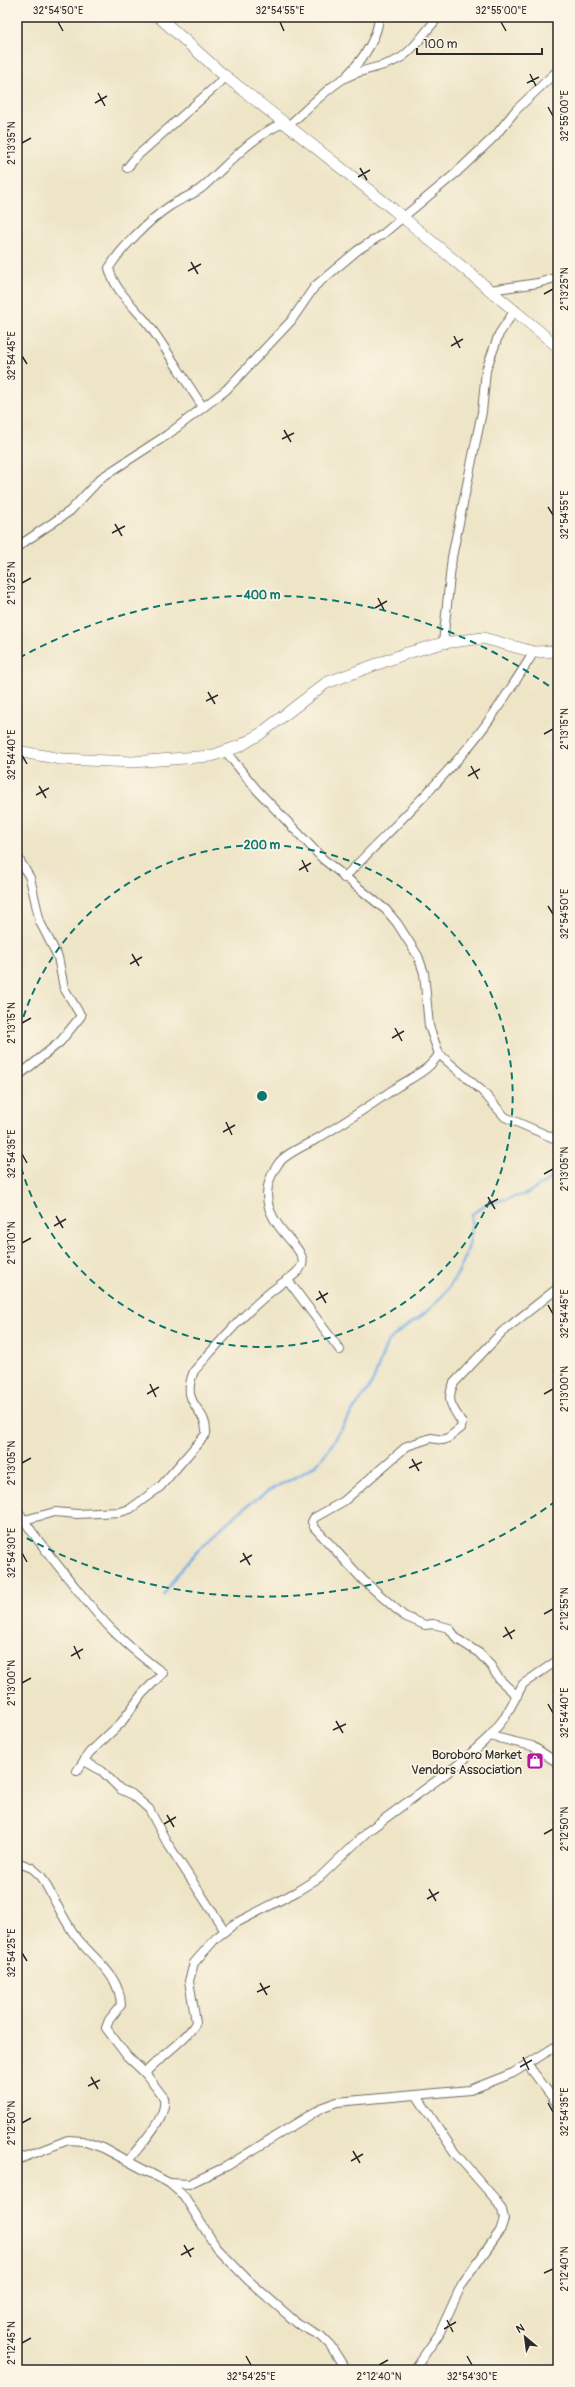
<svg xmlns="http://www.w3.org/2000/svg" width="575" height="2387" font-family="Pangolin,sans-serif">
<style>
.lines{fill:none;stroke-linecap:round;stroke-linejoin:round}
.stream{stroke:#76afe6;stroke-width:2.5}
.street-casing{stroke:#6f6c62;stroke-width:10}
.secondary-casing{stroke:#6f6c62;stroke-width:12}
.street{stroke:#fff;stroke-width:8}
.secondary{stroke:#fff;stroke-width:11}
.ticks{fill:none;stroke:#2b2b2b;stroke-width:1.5}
.ring{fill:none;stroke:#0f766e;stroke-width:2;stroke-dasharray:7 5}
.labels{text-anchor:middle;stroke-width:3.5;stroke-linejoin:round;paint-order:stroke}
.poi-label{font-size:13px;fill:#2b2b2b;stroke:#fcf5e5;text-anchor:end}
.centre{fill:#0f766e;stroke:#fcf5e5;stroke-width:2}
.ring-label{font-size:12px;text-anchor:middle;font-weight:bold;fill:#0f766e;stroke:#fcf5e5;stroke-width:3.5;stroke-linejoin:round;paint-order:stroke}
.neatline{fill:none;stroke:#2b2b2b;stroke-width:1.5}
.ticks-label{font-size:10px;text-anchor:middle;fill:#2b2b2b}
</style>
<rect width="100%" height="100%" fill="#fcf5e5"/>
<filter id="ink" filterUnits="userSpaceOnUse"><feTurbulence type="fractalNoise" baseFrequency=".025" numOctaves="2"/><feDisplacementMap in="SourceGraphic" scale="8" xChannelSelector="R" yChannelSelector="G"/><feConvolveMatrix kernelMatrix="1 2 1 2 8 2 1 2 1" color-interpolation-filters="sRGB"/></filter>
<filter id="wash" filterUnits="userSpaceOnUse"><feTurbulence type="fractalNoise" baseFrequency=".012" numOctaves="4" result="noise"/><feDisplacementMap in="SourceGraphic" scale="16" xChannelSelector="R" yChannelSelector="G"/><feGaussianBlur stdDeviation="0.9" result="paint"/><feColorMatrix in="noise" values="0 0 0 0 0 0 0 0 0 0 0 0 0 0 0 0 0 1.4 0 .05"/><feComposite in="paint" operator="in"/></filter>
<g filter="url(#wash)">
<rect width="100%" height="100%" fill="#eee5c7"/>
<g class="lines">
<!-- stream -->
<path class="stream" d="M164 1595C184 1559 231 1516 265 1493 281 1482 300 1478 315 1465 330 1452 339 1431 350 1415 357 1404 366 1394 372 1383 377 1373 384 1346 389 1341 399 1329 413 1323 425 1313 454 1289 474 1252 472 1214L486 1204 526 1194 558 1174"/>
</g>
</g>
<g filter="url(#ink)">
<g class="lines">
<!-- street casing -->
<g class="street-casing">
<g id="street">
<path d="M348 74C364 58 377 40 379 17"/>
<path d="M288 126C303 113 331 84 347 77 364 68 386 68 402 57 417 47 426 29 439 17"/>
<polyline points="127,168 136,157 226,77"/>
<polyline points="490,290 538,283 558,277"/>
<path d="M203 407C185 381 169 353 151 328 137 309 114 291 109 268 121 248 150 219 170 206 182 198 194 195 204 186 233 160 248 139 285 122"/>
<polyline points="17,547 70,511 101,478 167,435 226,390 291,321 315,286 358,250 383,234 456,173 495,136 516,110 558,70"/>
<polyline points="443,643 452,557 482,412 486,370 499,334 515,310"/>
<polyline points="226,752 257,790 323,859 386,910 397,923 418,956 424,973 429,1026 439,1054 482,1091 505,1117 558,1140"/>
<polyline points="17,762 22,752"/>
<polyline points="17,856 30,878 40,922 58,957 64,988 81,1016 60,1042 17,1077"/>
<path d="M344 878C382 838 422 801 458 759 487 727 511 688 534 652"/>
<polyline points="287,1279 340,1350"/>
<path d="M17 1509 24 1520 55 1512 77 1514 120 1512 130 1509 160 1487 206 1434C208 1407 179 1407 194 1371 220 1342 246 1310 277 1287 284 1281 298 1275 302 1265 310 1244 241 1217 278 1164 285 1154 302 1147 313 1141 341 1125 368 1107 394 1089 410 1078 429 1071 439 1054"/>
<path d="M24 1520C41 1546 57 1564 76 1588 105 1625 125 1645 163 1673L142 1694 121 1723 89 1753 77 1771"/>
<path d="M517 1696 499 1679 491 1666 479 1653 457 1639 449 1628 433 1624 425 1625 404 1616 363 1580 314 1527 312 1522 314 1518 344 1501 407 1446 431 1438 443 1440 448 1438 461 1428 462 1423C453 1407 445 1402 454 1383L502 1332 558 1288"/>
<polyline points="490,1736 532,1746 558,1763"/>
<polyline points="84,1761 102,1771 120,1789 133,1795 149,1809 166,1841 225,1931"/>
<path d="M17 1862 32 1868 41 1876C52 1895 62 1916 74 1934 90 1957 120 1973 121 2005L109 2020 106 2028 127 2056 145 2073"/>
<polyline points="528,2065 558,2105"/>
<polyline points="17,2160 68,2140 83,2141 103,2148 169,2183 189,2184 227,2166 323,2107 337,2102 470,2090 513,2073 558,2045"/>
<path d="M128 2161C139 2146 168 2118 164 2098L145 2073C158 2058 190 2037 196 2022L189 1981 194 1963 216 1938 234 1924 296 1892 320 1877 368 1831 459 1764 490 1736 505 1717 523 1684 558 1660"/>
<polyline points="169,2183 184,2196 216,2247 248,2280 298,2324 321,2336 330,2345 346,2370"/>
<polyline points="414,2370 439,2334 462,2284 500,2231 504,2219 502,2210 496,2200 455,2153 417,2096"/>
</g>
</g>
<!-- secondary casing -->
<g class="secondary-casing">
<g id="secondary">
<polyline points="159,17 219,71 394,210 558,347"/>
<polyline points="17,751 61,759 133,762 211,756 240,746 260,734 326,683 407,653 443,643 483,638 534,652 558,651"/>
</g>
</g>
<!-- street -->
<use href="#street" class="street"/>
<!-- secondary -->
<use href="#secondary" class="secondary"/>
</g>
</g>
<!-- ticks -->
<path class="ticks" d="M58 22 63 31M280 22 284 31M501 22 506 31M530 74 536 86M527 83 539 77M98 93 105 106M95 103 107 96M548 107 553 116M22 143 31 138M360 168 367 180M358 177 370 170M191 262 198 274M188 271 201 264M544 294 553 289M454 336 460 348M451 346 463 339M22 356 27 364M284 430 291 442M282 439 294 433M548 507 553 515M115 524 122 536M112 533 125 526M22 583 31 578M378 598 384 610M375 608 387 601M208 692 215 704M206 701 218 695M544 734 553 729M22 755 27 764M471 766 478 779M468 776 480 769M39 786 46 798M36 795 49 788M302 860 308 872M299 870 311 863M548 906 553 914M132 954 139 966M130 964 142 957M22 1023 31 1018M395 1028 402 1041M392 1038 404 1031M226 1122 232 1135M223 1132 235 1125M22 1154 27 1163M544 1174 553 1169M488 1197 495 1209M485 1206 498 1199M56 1216 63 1228M54 1226 66 1219M22 1243 31 1238M319 1291 326 1303M316 1300 328 1293M548 1305 553 1314M150 1384 156 1397M147 1394 159 1387M544 1394 553 1389M412 1459 419 1471M22 1463 31 1458M409 1468 422 1462M22 1553 27 1562M243 1553 250 1565M240 1562 252 1555M544 1614 553 1609M505 1627 512 1639M503 1637 515 1630M74 1646 80 1659M71 1656 83 1649M22 1683 31 1678M548 1704 553 1713M336 1721 343 1733M333 1730 346 1724M167 1815 174 1827M164 1824 176 1817M544 1834 553 1829M429 1889 436 1901M427 1899 439 1892M22 1953 27 1961M260 1983 267 1995M257 1992 270 1986M523 2057 529 2070M520 2067 532 2060M91 2077 98 2089M88 2086 100 2080M548 2103 553 2112M22 2123 31 2118M353 2151 360 2163M351 2161 363 2154M184 2245 191 2257M181 2255 194 2248M544 2273 553 2269M447 2320 453 2332M444 2329 456 2322M22 2343 31 2338M246 2356 251 2365M467 2356 472 2365M379 2365 388 2360"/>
<!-- distance rings -->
<g class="ring">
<path d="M17 1040A251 251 0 1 1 17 1152"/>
<path d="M556 1501A501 501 0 0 1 19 1534M19 658A501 501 0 0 1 556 691"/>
</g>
<!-- icons -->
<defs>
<g id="shop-square" transform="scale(0.9)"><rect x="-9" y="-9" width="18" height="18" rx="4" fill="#b5179e" stroke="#fcf5e5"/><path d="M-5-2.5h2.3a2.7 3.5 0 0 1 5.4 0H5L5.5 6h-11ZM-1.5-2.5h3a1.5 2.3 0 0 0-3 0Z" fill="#fff"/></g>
</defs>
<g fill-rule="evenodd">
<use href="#shop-square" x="535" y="1761"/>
</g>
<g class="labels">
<!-- poi labels -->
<g class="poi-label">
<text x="522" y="1759">Boroboro Market<tspan x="522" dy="15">Vendors Association</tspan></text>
</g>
</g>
<circle cx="262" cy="1096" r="6" class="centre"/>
<g class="ring-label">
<text x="262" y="599">400 m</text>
<text x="262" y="849">200 m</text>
</g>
<!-- margin -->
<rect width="575" height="2387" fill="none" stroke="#fcf5e5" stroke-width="44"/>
<!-- north arrow -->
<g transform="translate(525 2337) rotate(331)" stroke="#fcf5e5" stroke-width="3" paint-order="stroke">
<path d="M0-3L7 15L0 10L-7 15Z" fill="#2b2b2b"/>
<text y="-6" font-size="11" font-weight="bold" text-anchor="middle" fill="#2b2b2b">N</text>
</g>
<!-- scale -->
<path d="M417 48v6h125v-6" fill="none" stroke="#2b2b2b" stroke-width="2"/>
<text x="423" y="48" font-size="12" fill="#2b2b2b" stroke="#fcf5e5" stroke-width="3" paint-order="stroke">100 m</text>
<rect x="22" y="22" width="531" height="2343" class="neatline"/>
<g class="ticks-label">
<text x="58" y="14">32°54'50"E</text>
<text x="280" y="14">32°54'55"E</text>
<text x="501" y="14">32°55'00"E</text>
<text transform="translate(564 116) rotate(-90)" y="4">32°55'00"E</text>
<text transform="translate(11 143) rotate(-90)" y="4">2°13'35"N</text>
<text transform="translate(564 289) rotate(-90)" y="4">2°13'25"N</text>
<text transform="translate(11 356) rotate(-90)" y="4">32°54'45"E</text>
<text transform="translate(564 515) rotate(-90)" y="4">32°54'55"E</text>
<text transform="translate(11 583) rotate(-90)" y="4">2°13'25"N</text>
<text transform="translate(564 729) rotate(-90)" y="4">2°13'15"N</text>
<text transform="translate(11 755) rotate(-90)" y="4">32°54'40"E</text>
<text transform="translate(564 914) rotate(-90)" y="4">32°54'50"E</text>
<text transform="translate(11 1023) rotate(-90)" y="4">2°13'15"N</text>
<text transform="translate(11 1154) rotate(-90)" y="4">32°54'35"E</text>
<text transform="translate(564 1169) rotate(-90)" y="4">2°13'05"N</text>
<text transform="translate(11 1243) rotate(-90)" y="4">2°13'10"N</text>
<text transform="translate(564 1314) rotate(-90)" y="4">32°54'45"E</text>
<text transform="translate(564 1389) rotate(-90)" y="4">2°13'00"N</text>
<text transform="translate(11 1463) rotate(-90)" y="4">2°13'05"N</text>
<text transform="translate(11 1553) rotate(-90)" y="4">32°54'30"E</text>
<text transform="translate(564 1609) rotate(-90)" y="4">2°12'55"N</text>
<text transform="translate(11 1683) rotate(-90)" y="4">2°13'00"N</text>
<text transform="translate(564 1713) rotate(-90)" y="4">32°54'40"E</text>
<text transform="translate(564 1829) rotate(-90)" y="4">2°12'50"N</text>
<text transform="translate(11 1953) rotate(-90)" y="4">32°54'25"E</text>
<text transform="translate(564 2112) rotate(-90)" y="4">32°54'35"E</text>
<text transform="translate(11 2123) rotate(-90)" y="4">2°12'50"N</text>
<text transform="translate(564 2269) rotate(-90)" y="4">2°12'40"N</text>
<text transform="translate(11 2343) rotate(-90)" y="4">2°12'45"N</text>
<text x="251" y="2380">32°54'25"E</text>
<text x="379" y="2380">2°12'40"N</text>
<text x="472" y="2380">32°54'30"E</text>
</g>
</svg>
